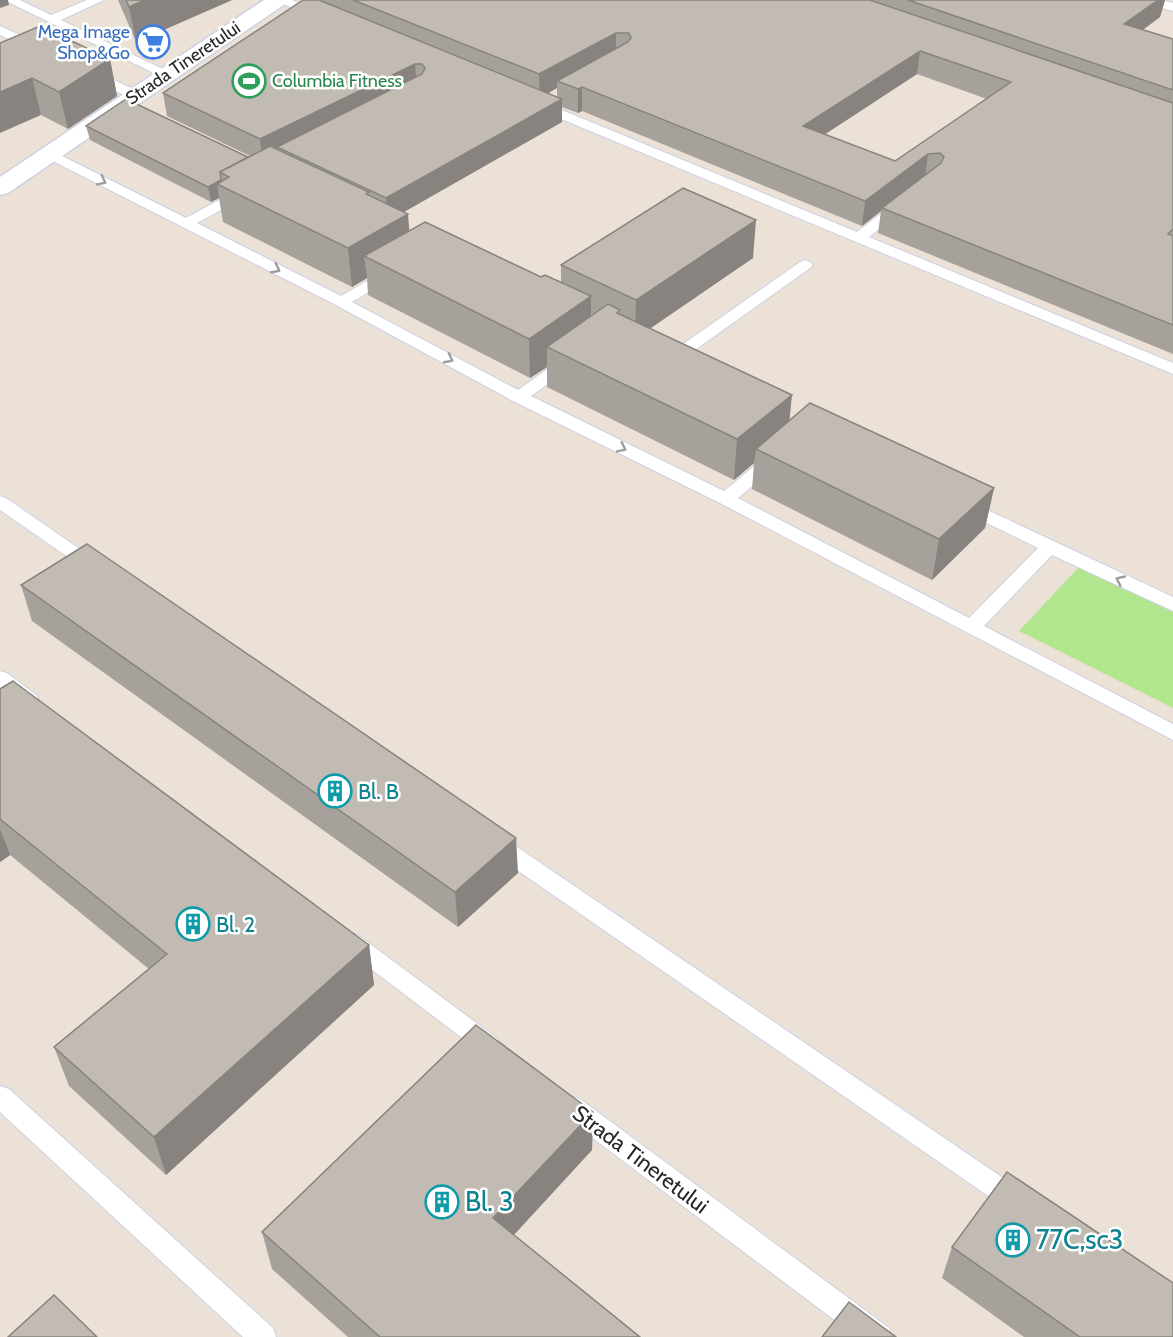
<svg xmlns="http://www.w3.org/2000/svg" width="1173" height="1337" font-family="Cabin,sans-serif">
<style>
.green{fill:#b1e68f}
.lines{fill:none;stroke-linecap:round;stroke-linejoin:round}
.lane-casing{stroke:#ccd1e1;stroke-width:2}
.secondary-casing{stroke:#ccd1e1;stroke-width:3}
.lane{fill:#fff;fill-rule:evenodd}
.secondary{fill:#fff;fill-rule:evenodd}
.wall{fill:#a7a19b;fill-rule:evenodd}
.shaded-wall{fill:#88837e}
.building{fill:#c2bbb4;stroke:#88837e;stroke-width:1.5;fill-rule:evenodd}
.oneway{stroke:#9e9e9e}
.labels{text-anchor:middle;stroke-width:5;stroke-linejoin:round;paint-order:stroke}
.far-shop-label{font-size:18px;fill:#366cbe;stroke:#fff;text-anchor:end}
.far-street-label{font-size:18px;fill:#272727;stroke:#fff}
.far-leisure-label{font-size:18px;fill:#27864d;stroke:#fff;text-anchor:start}
.culture-label{font-size:22px;fill:#0d838f;stroke:#fff;text-anchor:start}
.street-label{font-size:22px;fill:#272727;stroke:#fff}
.near-culture-label{font-size:27px;fill:#0d838f;stroke:#fff;text-anchor:start}
</style>
<rect width="100%" height="100%" fill="#ebe1d7"/>
<!-- green -->
<polygon class="green" points="1079,567 1173,612 1173,708 1019,631"/>
<g class="lines">
<!-- lane casing -->
<g class="lane-casing">
<g id="lane">
<polygon points="4,0 20,0 51,15 87,0 104,0 61,20 173,74 167,78 162,77"/>
<polygon points="275,0 292,0 324,15 322,18 314,18"/>
<polygon points="1143,0 1162,0 1173,3 1173,11 1145,3"/>
<polygon points="0,26 42,45 44,48 38,52 34,51 0,35"/>
<polygon points="92,70 140,92 142,95 140,98 130,98 87,77 86,74"/>
<polygon points="540,101 857,232 896,202 906,202 908,205 906,208 869,237 1173,363 1173,374 535,108 533,105"/>
<polygon points="50,150 186,218 237,190 247,190 249,193 247,196 197,223 341,296 384,271 394,271 397,274 394,277 352,302 518,390 563,358 575,358 577,361 575,364 531,396 724,491 768,455 780,455 783,459 780,463 738,498 969,618 1038,548 958,509 955,505 958,501 964,499 1173,597 1173,611 1052,555 984,626 1173,724 1173,740 720,503 513,401 336,305 45,157 43,154 45,151"/>
<polygon points="805,260 810,262 813,265 810,268 674,365 662,365 660,362 662,359 800,262"/>
<polygon points="0,496 6,498 100,563 103,567 100,571 88,571 0,510"/>
<path d="M0 671 7 673 36 695 39 700 36 705C22 709 11 697 0 688Z"/>
<polygon points="496,836 504,838 1025,1193 1029,1201 1025,1209 1016,1213 1007,1209 488,850 485,844 488,838"/>
<polygon points="350,932 358,935 498,1039 502,1046 498,1053 490,1056 482,1053 342,947 339,941 342,935"/>
<polygon points="0,1086 9,1089 273,1328 276,1337 243,1337 0,1112"/>
<polygon points="571,1096 580,1099 889,1328 892,1337 857,1337 562,1115 559,1107 562,1099"/>
</g>
</g>
<!-- secondary casing -->
<g class="secondary-casing">
<polygon id="secondary" points="264,0 288,0 285,4 8,193 0,195 0,177"/>
</g>
<!-- lane -->
<use href="#lane" class="lane"/>
<!-- secondary -->
<use href="#secondary" class="secondary"/>
</g>
<!-- wall -->
<g class="wall">
<polygon points="118,0 232,0 136,42"/>
<path d="M322 0H1165L1160 17 1143 30 1173 39V354L878 233 881 211 862 226 582 111 578 113 562 107V122L404 212 409 231 541 277 561 282V265L753 258 650 328 789 421 994 488 985 528 932 580 752 489 754 463 734 480 547 387V367L530 378 368 295 367 278 352 287 223 222 219 198 211 202 90 140 86 126 248 157 250 156 167 116 163 93 322 1ZM917 74 987 99 895 161 825 134ZM557 88V97L547 93Z"/>
<polygon points="0,43 110,59 117,96 68,129 41,115"/>
<polygon points="21,585 518,873 458,927 32,621"/>
<polygon points="0,689 369,945 374,985 166,1175 69,1086 54,1047 149,969 10,855 0,862"/>
<polygon points="593,1112 592,1150 514,1235 640,1337 348,1337 272,1269 262,1232"/>
<polygon points="952,1247 1173,1337 1024,1337 942,1278"/>
</g>
<!-- shaded-wall -->
<g class="shaded-wall">
<polygon points="0,0 8,0 9,5 0,8"/>
<polygon points="145,0 232,0 136,42 129,7"/>
<polygon points="1158,0 1165,0 1160,17 1119,47 1124,24"/>
<polygon points="616,33 616,56 557,81 557,88 540,98 539,74"/>
<polygon points="920,51 917,74 801,150 803,126"/>
<polygon points="110,59 117,96 68,129 59,92"/>
<polygon points="415,64 417,86 277,147 278,155 263,162 260,139"/>
<polygon points="32,78 41,115 0,133 0,92"/>
<polygon points="582,87 582,111 578,113 578,89"/>
<polygon points="562,99 562,122 388,221 386,198"/>
<polygon points="928,154 925,178 882,208 881,211 862,226 865,201"/>
<polygon points="221,180 217,184 219,198 211,202 208,187"/>
<polygon points="408,214 411,252 364,256 367,278 352,287 348,248"/>
<polygon points="756,220 753,258 635,339 636,300"/>
<polygon points="591,296 591,335 547,347 547,367 530,378 529,339"/>
<polygon points="792,395 788,435 756,449 754,463 734,480 737,439"/>
<polygon points="994,488 985,528 932,580 939,539"/>
<polygon points="0,829 10,855 0,862"/>
<polygon points="516,838 518,873 458,927 455,892"/>
<polygon points="369,945 374,985 166,1175 154,1137"/>
<polygon points="593,1112 592,1150 496,1254 493,1218"/>
</g>
<!-- building -->
<g class="building">
<polygon points="126,0 145,0 129,7"/>
<polygon points="303,0 319,0 562,99 386,198 277,147 422,74 425,68 422,64 415,64 260,139 163,93"/>
<path d="M353 0H870L1173 103V229L1168 234 1173 236V325L882 208 941 163 944 157 940 153 928 154 865 201 582 87 578 89 557 81 628 42 631 38 629 33H616L539 74ZM920 51 1011 82 895 161 803 126Z"/>
<polygon points="908,0 1158,0 1124,24 1173,39 1173,90"/>
<polygon points="40,26 110,59 59,92 32,78 0,92 0,43"/>
<polygon points="126,99 248,157 220,172 221,180 208,187 86,126"/>
<polygon points="270,146 369,192 366,194 408,214 348,248 217,184 229,177 220,172"/>
<polygon points="683,188 756,220 636,300 561,265"/>
<polygon points="425,222 541,277 545,275 591,296 529,339 364,256"/>
<polygon points="608,304 620,310 617,313 792,395 737,439 547,347"/>
<polygon points="810,403 994,488 939,539 756,449"/>
<polygon points="87,544 516,838 455,892 21,585"/>
<polygon points="13,681 369,945 154,1137 54,1047 167,954 0,819 0,689"/>
<polygon points="476,1025 593,1112 493,1218 640,1337 380,1337 262,1232"/>
<polygon points="1007,1172 1173,1283 1173,1337 1080,1337 952,1247"/>
<polygon points="54,1295 97,1337 8,1337"/>
<polygon points="849,1302 896,1337 822,1337"/>
</g>
<!-- one-way arrows -->
<defs><path id="oneway-chevron" d="M-2-3.5L2.5 0L-2 3.5" fill="none" stroke-width="1.6" stroke-linecap="round" stroke-linejoin="round" transform="scale(1.5)"/></defs>
<g class="oneway">
<use href="#oneway-chevron" transform="translate(102 181) rotate(27)"/>
<use href="#oneway-chevron" transform="translate(276 269) rotate(27)"/>
<use href="#oneway-chevron" transform="translate(449 359) rotate(28)"/>
<use href="#oneway-chevron" transform="translate(622 448) rotate(26)"/>
<use href="#oneway-chevron" transform="translate(1120 580) rotate(-155)"/>
</g>
<!-- icons -->
<defs>
<g id="supermarket-ring" transform="scale(1.725)"><circle r="9.5" fill="#fff" stroke="#3f7fe0" stroke-width="1.5"/><path d="M-6-5.5h2.5l.6 2H6L4.5 2H-2.5L-4.4-4H-6ZM-1.5 3.2a1.3 1.3 0 1 0 .1 0ZM3 3.2a1.3 1.3 0 1 0 .1 0Z" fill="#3f7fe0"/></g>
<g id="stadium-ring" transform="scale(1.725)"><circle r="9.5" fill="#fff" stroke="#2e9e5b" stroke-width="1.5"/><path d="M0-5a6.5 5 0 1 0 0 10a6.5 5 0 1 0 0-10ZM-3.5-1.8h7v3.6h-7Z" fill="#2e9e5b"/></g>
<g id="building-ring" transform="scale(1.725)"><circle r="9.5" fill="#fff" stroke="#0f9aa8" stroke-width="1.5"/><path d="M-4-6H4V6H1V3H-1V6H-4ZM-2.5-4.3h1.7v1.8h-1.7ZM.8-4.3h1.7v1.8H.8ZM-2.5-1h1.7V.8h-1.7ZM.8-1h1.7V.8H.8Z" fill="#0f9aa8"/></g>
</defs>
<g fill-rule="evenodd">
<use href="#supermarket-ring" x="153" y="42"/>
<use href="#stadium-ring" x="249" y="81"/>
<use href="#building-ring" x="335" y="791"/>
<use href="#building-ring" x="193" y="924"/>
<use href="#building-ring" x="442" y="1202"/>
<use href="#building-ring" x="1013" y="1240"/>
</g>
<g class="labels">
<!-- far-shop labels -->
<g class="far-shop-label">
<text x="130" y="38">Mega Image<tspan x="130" dy="21">Shop&amp;Go</tspan></text>
</g>
<!-- far-street labels -->
<g class="far-street-label">
<text transform="translate(183 63) rotate(-34)" y="6">Strada Tineretului</text>
</g>
<!-- far-leisure labels -->
<g class="far-leisure-label">
<text x="272" y="87">Columbia Fitness</text>
</g>
<!-- culture labels -->
<g class="culture-label">
<text x="358" y="799">Bl. B</text>
<text x="216" y="932">Bl. 2</text>
</g>
<!-- street labels -->
<g class="street-label">
<text transform="translate(641 1159) rotate(37)" y="8">Strada Tineretului</text>
</g>
<!-- near-culture labels -->
<g class="near-culture-label">
<text x="465" y="1211">Bl. 3</text>
<text x="1036" y="1249">77C,sc3</text>
</g>
</g>
</svg>
